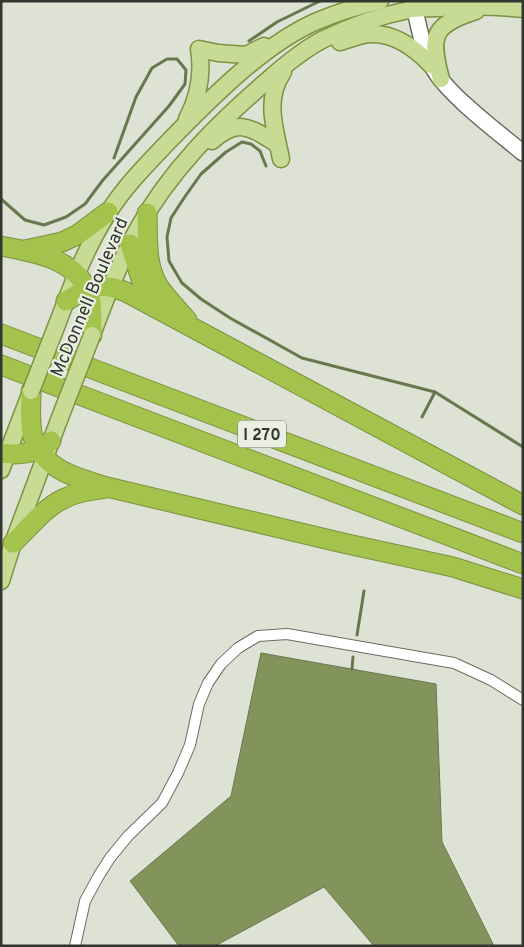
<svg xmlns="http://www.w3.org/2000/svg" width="524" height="947" font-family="Overpass,sans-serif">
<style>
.water{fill:#82935b;stroke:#6a774e}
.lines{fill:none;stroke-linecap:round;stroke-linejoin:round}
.stream{stroke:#6a774e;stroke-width:3}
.street-casing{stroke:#696d61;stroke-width:12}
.secondary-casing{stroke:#696d61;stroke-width:18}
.primary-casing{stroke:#7c9142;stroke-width:19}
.highway-casing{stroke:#7c9142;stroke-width:21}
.street{stroke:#fff;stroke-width:10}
.secondary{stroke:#fff;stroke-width:15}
.primary{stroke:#c8db94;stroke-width:16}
.highway{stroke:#a4c34c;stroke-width:19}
.primary-bridge-casing{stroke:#7c9142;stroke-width:19;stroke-linecap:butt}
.primary-bridge{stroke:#c8db94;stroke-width:16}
.labels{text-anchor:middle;stroke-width:4.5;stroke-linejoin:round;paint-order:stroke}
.shield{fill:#eaefe1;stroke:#6a6d65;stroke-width:1}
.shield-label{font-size:16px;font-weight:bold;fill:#333530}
.street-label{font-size:18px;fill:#333530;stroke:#eaefe1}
</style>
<rect width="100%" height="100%" fill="#dde2d4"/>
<!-- water -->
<polygon class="water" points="261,653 436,684 442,842 494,946 374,946 324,887 215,946 179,946 130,881 231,796"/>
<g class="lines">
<!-- stream -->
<g class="stream">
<polyline points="249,41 277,22 320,1"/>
<polyline points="266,166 260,151 251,144 242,142 226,152 201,174 184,198 171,218 167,237 169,261 182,283 201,299 230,318 302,358 435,392 523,447"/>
<polyline points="1,199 25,220 44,225 66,217 85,204 103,180 169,106 185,84 186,70 177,59 167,59 152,68 136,97 114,158"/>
<polyline points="422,417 435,392"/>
<polyline points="357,635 364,591"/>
<polyline points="352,669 353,657"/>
</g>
<!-- street casing -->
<g class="street-casing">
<polyline id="street" points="75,946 85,901 98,877 110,858 128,836 162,803 178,773 190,745 199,704 208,683 221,664 238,648 258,636 287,634 454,663 491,680 523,700"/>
</g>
<!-- secondary casing -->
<g class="secondary-casing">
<path id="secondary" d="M413 1C418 23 422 48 433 68 448 95 498 132 523 153"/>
</g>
<!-- primary casing -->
<g class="primary-casing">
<g id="primary">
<path d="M340 42C347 40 355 37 363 35 390 30 413 46 431 65"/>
<path d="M441 79C429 35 433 25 476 11"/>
<path d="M187 119C198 98 203 73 199 49L218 53 246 55 264 46"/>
<path d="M212 141C237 119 248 126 274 142"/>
<path d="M281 159C275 128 264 100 283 72"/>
<path d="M58 322C72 285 86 247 108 213 125 186 148 163 169 141 209 100 263 45 315 22 336 13 358 6 380 1"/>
<path d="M93 332C106 298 119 264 136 232 169 171 218 123 269 79 286 64 304 49 324 39 352 25 383 15 413 9 422 8 431 8 440 8 467 6 495 6 523 9"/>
<polyline points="1,470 29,397"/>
<polyline points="1,581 13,543 59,420"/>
</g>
</g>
<!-- highway casing -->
<g class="highway-casing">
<g id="highway">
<path d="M147 213C148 238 145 265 159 287 167 298 177 309 187 320"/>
<polyline points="130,244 142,282 153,299"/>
<path d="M1 246C35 253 78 258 90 297 93 309 91 323 92 335"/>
<polyline points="25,250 62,242 77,235 108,212"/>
<path d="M66 301C89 287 100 281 126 292L523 505"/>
<polyline points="1,334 523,533"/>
<polyline points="1,365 523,564"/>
<path d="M31 391C31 406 29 423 33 437 44 471 78 478 107 487L343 543 453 567 523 589"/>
<path d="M1 453C21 456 36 453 51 441"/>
<path d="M13 543C29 528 44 508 63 499 77 492 91 490 106 488"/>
</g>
</g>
<!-- street -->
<use href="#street" class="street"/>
<!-- secondary -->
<use href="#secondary" class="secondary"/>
<!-- primary -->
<use href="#primary" class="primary"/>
<!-- highway -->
<use href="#highway" class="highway"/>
<!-- primary-bridge casing -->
<g class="primary-bridge-casing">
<g id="primary-bridge">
<polyline points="31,391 58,322"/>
<polyline points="59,420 92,335"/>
</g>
</g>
<!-- primary-bridge -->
<use href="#primary-bridge" class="primary-bridge"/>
</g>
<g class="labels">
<!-- shield labels -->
<rect class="shield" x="238" y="420.5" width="48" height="27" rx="4"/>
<g class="shield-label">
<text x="262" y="440">I 270</text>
</g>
<!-- street labels -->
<g class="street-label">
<text transform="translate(89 297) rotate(-67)" y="6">McDonnell Boulevard</text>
</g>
</g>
<!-- border -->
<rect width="524" height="947" fill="none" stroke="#333530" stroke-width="5"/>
</svg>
